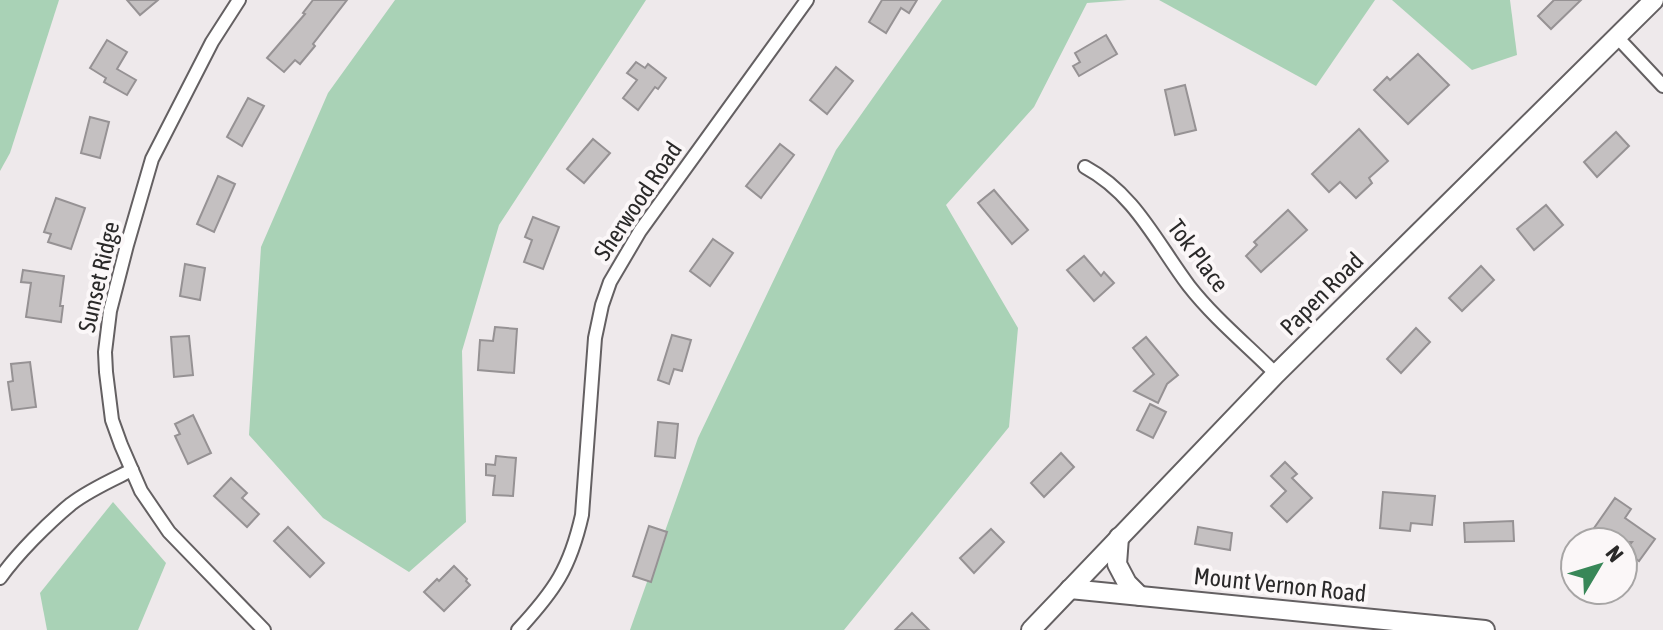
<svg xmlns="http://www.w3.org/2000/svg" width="1663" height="630" font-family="'Asap Condensed',sans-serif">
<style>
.green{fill:#a9d2b6}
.building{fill:#c4c0c1;stroke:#969294;stroke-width:2}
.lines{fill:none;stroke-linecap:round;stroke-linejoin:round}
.street-casing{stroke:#646062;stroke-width:16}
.secondary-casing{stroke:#646062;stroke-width:22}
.street{stroke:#fff;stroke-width:12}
.secondary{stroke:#fff;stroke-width:18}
.labels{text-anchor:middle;stroke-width:8;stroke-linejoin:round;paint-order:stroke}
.street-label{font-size:24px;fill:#2a2929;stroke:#fbf7f8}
</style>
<rect width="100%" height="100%" fill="#eee9eb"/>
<!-- green -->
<g class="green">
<polygon points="0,0 59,0 10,153 0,171"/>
<polygon points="395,0 646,0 499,225 462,351 466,522 409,572 323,518 249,435 261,247 328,93"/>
<polygon points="942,0 1127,0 1087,3 1034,107 946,205 1018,328 1009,427 844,630 630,630 698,438 836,150"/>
<polygon points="1159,0 1375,0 1316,86"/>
<polygon points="1392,0 1510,0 1517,55 1472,70"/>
<polygon points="113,502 166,563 138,630 47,630 40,593"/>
</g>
<!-- building -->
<g class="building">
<polygon points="127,0 158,0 140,15"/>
<polygon points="313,0 347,0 313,44 315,46 300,64 295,60 284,72 267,58 305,14 303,13"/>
<polygon points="882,0 917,0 909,13 901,8 886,33 869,22"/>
<polygon points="1554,0 1581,0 1551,29 1538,16"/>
<polygon points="1106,35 1117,54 1079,76 1073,66 1080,62 1075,53"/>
<polygon points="107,40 127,52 117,69 136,80 127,95 104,82 106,78 90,68"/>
<polygon points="1418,54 1449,85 1408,124 1374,90 1387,77 1390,80"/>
<polygon points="636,62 645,68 648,64 666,78 658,89 655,87 638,110 623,98 637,80 627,73"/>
<polygon points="836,67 853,81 827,114 810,100"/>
<polygon points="1185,85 1196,130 1175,135 1165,90"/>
<polygon points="248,98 264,106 242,146 227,137"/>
<polygon points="90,117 109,122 100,158 81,153"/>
<polygon points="1359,129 1388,161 1369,178 1372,183 1356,198 1340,182 1329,192 1312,174"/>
<polygon points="1616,132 1629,146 1597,177 1584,162"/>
<polygon points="593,139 610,153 584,183 567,169"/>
<polygon points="780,144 794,155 761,198 746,186"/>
<polygon points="218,176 235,184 214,232 197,224"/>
<polygon points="994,190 1028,230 1012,244 978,203"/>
<polygon points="56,198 85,208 71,249 48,242 51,234 44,232"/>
<polygon points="1546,205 1563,225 1534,250 1517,229"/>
<polygon points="1288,210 1307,230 1261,272 1246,256 1257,245 1254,242"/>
<polygon points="533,217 559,227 543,269 524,262 532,240 525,237"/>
<polygon points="713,239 733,253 710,286 690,271"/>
<polygon points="1084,256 1101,276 1104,272 1114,283 1094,301 1067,270"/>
<polygon points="185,264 205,268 200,300 180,296"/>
<polygon points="1481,266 1494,280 1462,311 1449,298"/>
<polygon points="23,270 64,276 60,306 63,306 61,322 26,317 31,283 21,282"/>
<polygon points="495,327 517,329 514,373 478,370 480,340 493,341"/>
<polygon points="1416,328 1430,342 1401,373 1387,359"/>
<polygon points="672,335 691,340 682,371 674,369 669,384 658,380"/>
<polygon points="189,336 193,375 174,377 171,337"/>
<polygon points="1146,337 1178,375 1167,384 1158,403 1134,391 1154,374 1133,348"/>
<polygon points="30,362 36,407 12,410 8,382 13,381 11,364"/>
<polygon points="1150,404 1166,412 1153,438 1137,430"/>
<polygon points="193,415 211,453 188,464 175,436 180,434 175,424"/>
<polygon points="658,422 678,424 675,458 655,456"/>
<polygon points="1061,453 1074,467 1044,497 1031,483"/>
<polygon points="496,456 516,458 513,496 493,495 495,476 486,475 486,464 495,465"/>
<polygon points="1285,462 1297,474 1292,478 1312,498 1287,522 1271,506 1286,491 1271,476"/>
<polygon points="231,478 247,493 242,498 259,514 247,527 214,496"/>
<polygon points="1383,492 1435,496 1432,525 1411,523 1410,531 1380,528"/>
<polygon points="1615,498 1631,509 1625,518 1655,539 1639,561 1625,551 1632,542 1607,542 1592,531"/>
<polygon points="1513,521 1514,541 1465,542 1464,523"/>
<polygon points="649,526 667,532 651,582 633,576"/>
<polygon points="288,527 324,563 310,577 274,541"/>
<polygon points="1198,527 1232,533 1230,550 1195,544"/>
<polygon points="991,529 1004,542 974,573 960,558"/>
<polygon points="454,566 467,579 466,581 470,585 444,611 424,592 437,579 439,581"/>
<polygon points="912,613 929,630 895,630"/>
</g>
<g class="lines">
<!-- street casing -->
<g class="street-casing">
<g id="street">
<polyline points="239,0 212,42 152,159 127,245 110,311 105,352 106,372 112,420 121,445 141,491 169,532 264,630"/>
<polyline points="1617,37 1663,86"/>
<path d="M1085 167C1135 194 1156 242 1189 286 1214 318 1247 345 1276 374"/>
<path d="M0 578C17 554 48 523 71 504 89 490 112 480 132 470"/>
<path d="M518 630C555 590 570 568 582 515L595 338 602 305 610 282 640 231 807 0"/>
</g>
</g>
<!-- secondary casing -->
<g class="secondary-casing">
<g id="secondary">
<polyline points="1119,537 1117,564 1127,583 1140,596"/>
<polyline points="1070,589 1485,630"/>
<polyline points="1031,630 1276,374 1654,0"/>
</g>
</g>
<!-- street -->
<use href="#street" class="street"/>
<!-- secondary -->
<use href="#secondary" class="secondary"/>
</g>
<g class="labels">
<!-- street labels -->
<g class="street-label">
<text transform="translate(638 201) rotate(-56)" y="8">Sherwood Road</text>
<text transform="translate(1198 256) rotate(53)" y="8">Tok Place</text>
<text transform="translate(99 277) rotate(-77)" y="8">Sunset Ridge</text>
<text transform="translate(1322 294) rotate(-45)" y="8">Papen Road</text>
<text transform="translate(1280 585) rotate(6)" y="8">Mount Vernon Road</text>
</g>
</g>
<!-- north arrow -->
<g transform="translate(1599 566) rotate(52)"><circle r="38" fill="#fbf7f8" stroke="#a7a5a5" stroke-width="2"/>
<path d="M0-6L14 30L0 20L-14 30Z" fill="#388758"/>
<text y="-12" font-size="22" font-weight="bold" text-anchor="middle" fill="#2a2929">N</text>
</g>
</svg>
